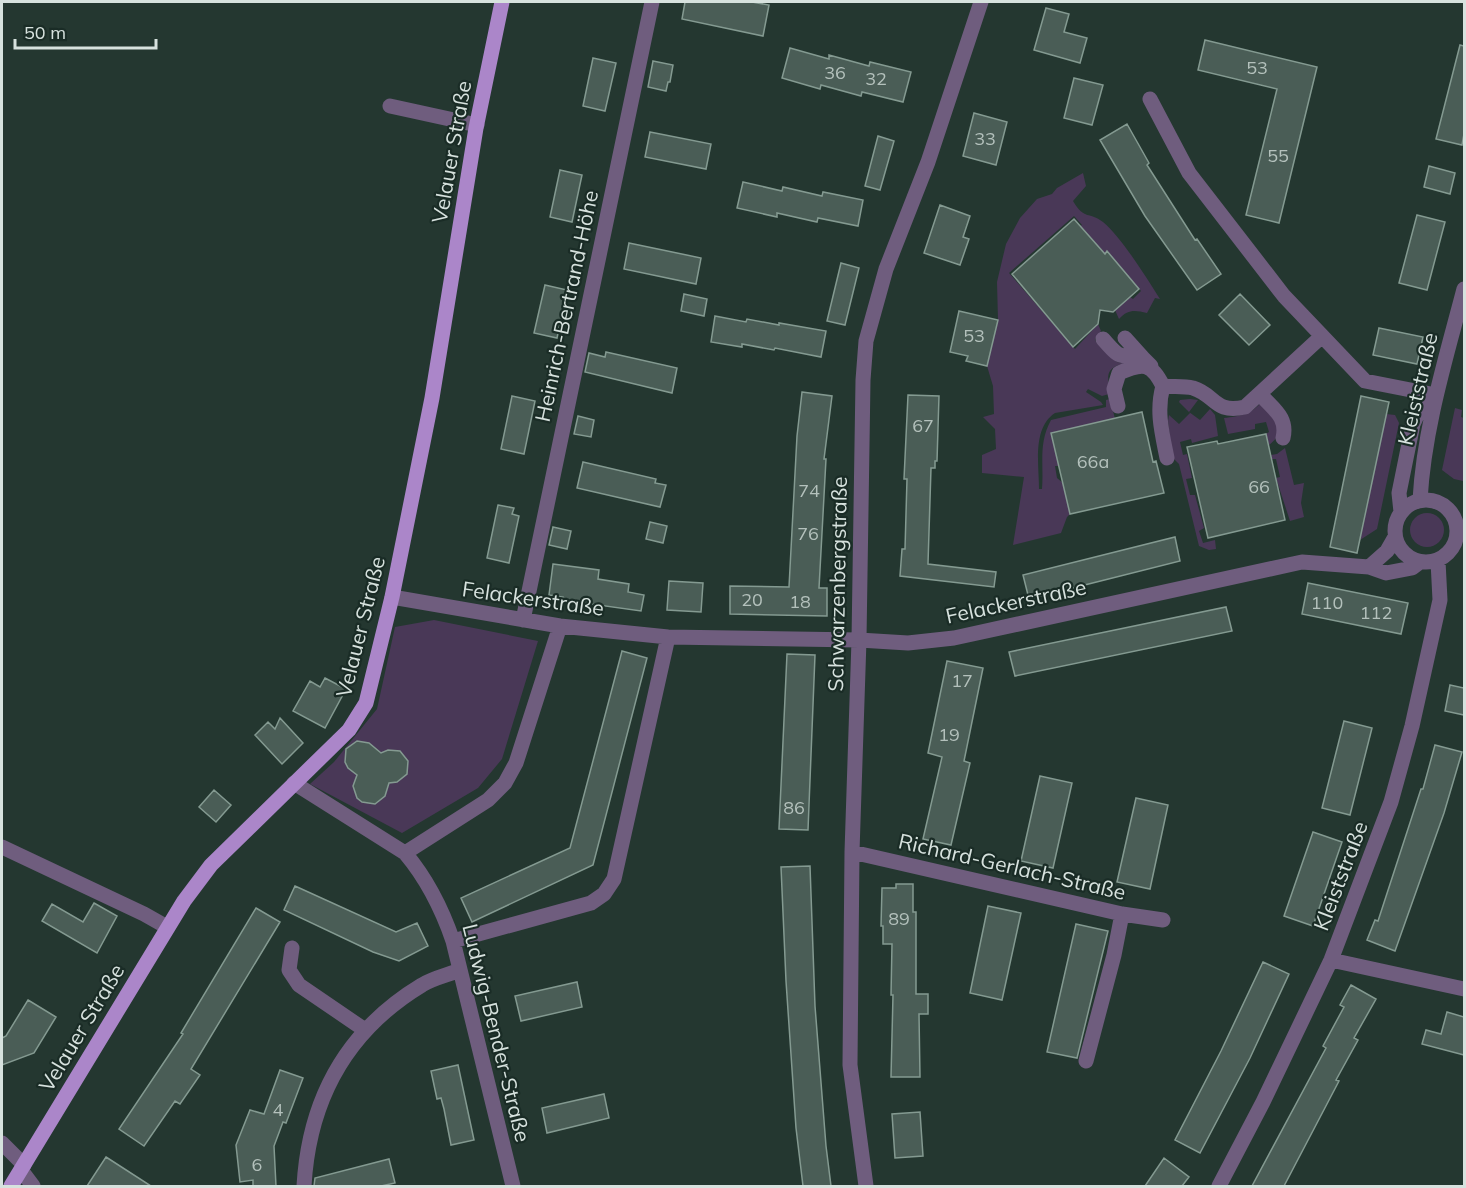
<svg xmlns="http://www.w3.org/2000/svg" width="1466" height="1188" font-family="Mulish,sans-serif">
<rect width="100%" height="100%" fill="#243730"/>
<path fill="#493857" d="M1083,173L1086,186L1073,201C1085,221 1089,211 1103,222C1122,238 1146,277 1160,299L1155,298L1147,313C1135,310 1128,309 1119,319L1115,310L1130,297L1133,299L1141,291L1133,281L1131,283L1107,252L1105,254L1080,226L1082,225L1074,216L1009,273L1075,349L1098,324L1101,331L1095,339L1096,342L1117,362L1125,363C1103,369 1109,376 1109,394L1102,396L1088,389L1086,392L1101,402L1103,405L1055,413C1032,428 1039,465 1039,489H1042C1044,464 1038,444 1051,420L1106,407V400L1110,399L1115,419L1051,433L1059,466H1055L1057,478L1063,483L1070,514L1067,517L1061,533L1013,545L1024,477L982,473V455L996,449L995,429L983,417L994,414L993,386L987,366L998,320L997,282L1006,244L1020,218L1037,199L1052,194L1057,188Z
M1190,399L1198,400L1189,412L1200,420L1210,409L1215,415L1218,436L1192,443L1191,439L1180,442L1183,455L1187,454L1192,478L1186,479L1190,495H1195L1204,528L1199,531L1203,543L1215,540L1216,549L1209,550L1199,546L1179,464L1172,457L1168,421L1169,415L1179,424L1190,413L1179,402L1180,400Z
M1261,403L1279,423C1279,434 1278,438 1269,445L1266,434L1269,432L1266,422L1255,424V429L1228,434L1224,418C1240,416 1249,415 1261,403Z
M1455,408L1462,410L1461,417L1464,418L1463,481L1454,479L1442,470Z
M1386,414L1395,415L1399,423L1377,529L1360,540Z
M1285,448L1294,485L1304,483L1301,503L1304,517L1290,521L1276,478L1280,477L1276,459H1272L1271,455L1277,454Z
M1410 530a17 17 0 1 1 34 0a17 17 0 1 1-34 0Z
M434,620L538,641L502,759L478,788L402,833L310,784L334,762L377,709L395,627Z"/>
<path fill="#4a5d56" stroke="#849a91" stroke-width="1.5" d="M685,2H752L769,5L763,36L682,19Z
M1046,8L1069,14L1064,32L1087,38L1080,63L1034,50Z
M1205,40L1317,67L1279,223L1246,215L1277,89L1198,70Z
M1460,45L1464,46V134L1462,145L1436,139Z
M790,48L829,59V55L869,66L870,62L911,72L903,102L862,92L861,96L821,85L820,89L782,78Z
M593,58L616,63L605,111L583,106Z
M653,61L673,65L670,82H668L666,91L648,87Z
M1074,78L1103,85L1092,125L1064,118Z
M974,113L1007,122L996,165L963,156Z
M1127,124L1149,163L1147,165L1195,240L1197,239L1221,274L1197,290L1145,216L1100,140Z
M650,132L711,144L706,169L645,157Z
M878,136L894,141L880,190L865,186Z
M1429,166L1455,173L1450,194L1424,187Z
M560,170L582,175L572,222L550,217Z
M743,182L782,191L783,187L822,196L823,192L863,200L858,226L818,218L817,222L777,213V217L737,208Z
M940,205L970,216L963,237L969,239L960,265L924,253Z
M1417,215L1445,222L1427,290L1399,283Z
M1074,219L1105,254L1107,251L1139,289L1113,312L1100,310L1098,324L1073,347L1012,274Z
M629,243L701,258L696,284L624,269Z
M841,263L859,268L845,325L827,321Z
M545,285L567,290L557,338L534,333Z
M684,294L707,299L704,316L681,311Z
M1240,294L1270,325L1249,345L1219,315Z
M959,311L998,320L987,366L966,361L968,356L950,352Z
M715,316L746,322L747,319L779,325V323L826,331L821,357L775,348L774,350L742,344V347L711,342Z
M1379,328L1423,337L1417,364L1373,355Z
M606,352L677,368L672,393L585,372L589,353L605,357Z
M802,392L832,396L824,459H826L819,588H827V616L730,614V586L789,587L797,436Z
M908,395L939,396L937,461H935V468H931L928,564L996,572L994,587L900,576L902,549H905L907,479H904Z
M512,396L535,401L524,454L501,449Z
M1361,396L1389,402L1357,553L1330,547Z
M1142,412L1153,462L1156,461L1164,493L1070,514L1051,433Z
M578,416L594,420L591,437L574,434Z
M1266,434L1285,520L1208,538L1187,447L1217,441L1218,444Z
M583,462L656,479L655,483L666,485L660,507L577,488Z
M498,505L514,508L512,514L519,516L509,563L487,558Z
M650,522L667,526L663,543L646,539Z
M553,527L571,531L567,549L549,545Z
M1175,537L1180,561L1029,599L1023,575Z
M553,564L599,570L598,579L629,584L628,592L644,595L641,611L562,600L563,597L549,595Z
M669,581L703,583L701,612L667,610Z
M1308,583L1408,603L1401,634L1302,614Z
M1226,607L1232,631L1015,676L1009,652Z
M622,651L647,658L593,865L472,922L461,898L570,848Z
M787,654L815,655L808,830L779,829Z
M947,661L983,668L964,761L970,763L951,845L923,839L942,757L928,753Z
M325,678L346,689L325,728L293,711L310,681L320,687Z
M1450,685L1464,688V715L1445,711Z
M280,718L303,743L282,764L255,735L268,722L275,729Z
M1344,721L1372,728L1350,815L1322,808Z
M357,741L369,743L381,753L388,750L400,751L408,761L407,774L397,782L389,783L385,796L375,804L362,802L357,798L353,786L357,775L348,768L345,762L346,749Z
M1435,745L1462,752L1444,813L1395,951L1367,940L1375,920L1378,921L1421,789H1423Z
M1040,776L1072,783L1053,868L1021,861Z
M214,790L231,805L216,822L199,807Z
M1136,798L1168,805L1150,889L1117,882Z
M1313,832L1342,842L1313,926L1284,916Z
M810,866L815,1006L826,1146L831,1186H803L796,1128L786,981L781,867Z
M896,884H913V912H916V994H928V1014H919L920,1077H891L893,995H891L892,944H883V926H881L882,888H896Z
M295,886L396,932L417,923L428,946L399,961L373,952L284,910Z
M94,903L117,916L97,953L42,921L52,904L83,922Z
M988,906L1021,913L1002,1000L970,993Z
M256,908L280,922L191,1069L200,1075L180,1104L175,1101L144,1146L119,1129L183,1034L181,1033Z
M1076,924L1108,931L1077,1058L1047,1052Z
M1263,962L1289,974L1250,1058L1200,1153L1175,1140L1221,1051Z
M577,982L582,1007L521,1021L515,996Z
M1351,985L1376,999L1354,1038L1358,1040L1336,1080L1339,1081L1284,1186H1252L1326,1048L1323,1046L1344,1007L1340,1005Z
M28,1000L56,1017L34,1053L2,1065V1038L6,1036Z
M1447,1012L1464,1017V1055L1422,1044L1426,1030L1441,1034Z
M458,1065L474,1140L451,1145L444,1109L441,1098L437,1099L431,1071Z
M280,1070L303,1078L286,1123L283,1122L274,1146L276,1186H253V1180L240,1182L236,1145L250,1110L264,1114Z
M604,1094L609,1118L547,1133L542,1108Z
M920,1112L923,1156L895,1158L892,1114Z
M106,1157L151,1186H87Z
M1164,1158L1189,1177L1182,1186H1145Z
M389,1159L395,1183L381,1186H314L315,1178Z"/>
<g fill="none" stroke-linecap="round" stroke-linejoin="round">
<path stroke="#6f5d7e" stroke-width="15" d="M1150,99L1189,173L1284,296L1365,381L1436,395
M390,106L477,125
M1125,338L1143,358
M1103,339C1121,360 1118,355 1143,358L1151,366
M1163,386C1173,387 1184,386 1193,388C1216,395 1214,414 1245,407L1322,336
M1260,394C1273,409 1288,417 1283,438
M1118,406L1114,389L1119,373C1144,362 1151,363 1163,386C1156,411 1162,433 1167,458
M1395 531a31 31 0 1 1 62 0a31 31 0 1 1-62 0Z
M1420,500C1424,428 1446,358 1464,289
M1401,512L1399,493L1413,424L1420,409L1436,395
M1369,567L1387,551L1395,537
M392,597L560,626L668,637L859,640L908,643L954,638L1302,562L1369,567L1386,573L1412,568L1420,562
M523,620L652,2
M294,783L405,853C427,879 442,909 453,941L513,1186
M2,847L144,914L167,927
M852,852L1122,914L1163,920
M405,853L488,800L505,783L516,763L560,626
M453,941L591,903L604,894L614,879L668,637
M292,948L289,970L299,985L365,1030
M1331,960L1464,989
M1086,1061L1114,955L1122,914
M2,1143L24,1165
M21,1170L33,1186
M304,1186C309,1099 346,1031 422,985C433,978 448,975 460,970
M866,1186L850,1065L852,852L859,640L863,380L866,341L886,269L928,162L981,2
M1219,1186L1263,1102L1331,960L1391,802L1412,726L1440,600L1438,561"/>
<path stroke="#ab86c9" stroke-width="15" d="M11,1186L184,901L211,865L349,730L366,703L392,597L432,398L476,128L502,2"/>
</g>
<g text-anchor="middle" stroke-width="4.5" stroke-linejoin="round" paint-order="stroke">
<g font-size="18" fill="#b4c1bc">
<text x="1257" y="74">53</text>
<text x="835" y="79">36</text>
<text x="876" y="85">32</text>
<text x="985" y="145">33</text>
<text x="1278" y="162">55</text>
<text x="974" y="342">53</text>
<text x="923" y="432">67</text>
<text x="1093" y="468">66a</text>
<text x="1259" y="493">66</text>
<text x="809" y="497">74</text>
<text x="808" y="540">76</text>
<text x="752" y="606">20</text>
<text x="800" y="608">18</text>
<text x="1327" y="609">110</text>
<text x="1376" y="619">112</text>
<text x="962" y="687">17</text>
<text x="949" y="741">19</text>
<text x="794" y="814">86</text>
<text x="899" y="925">89</text>
<text x="278" y="1116">4</text>
<text x="257" y="1171">6</text>
</g>
<g font-size="21" fill="#d7e2de" stroke="#1a2c26">
<text transform="translate(452 152) rotate(-80)" y="7">Velauer Straße</text>
<text transform="translate(567 306) rotate(-78)" y="7">Heinrich-Bertrand-Höhe</text>
<text transform="translate(1418 389) rotate(-77)" y="7">Kleiststraße</text>
<text transform="translate(838 584) rotate(-89)" y="7">Schwarzenbergstraße</text>
<text transform="translate(533 599) rotate(8)" y="7">Felackerstraße</text>
<text transform="translate(1016 602) rotate(-12)" y="7">Felackerstraße</text>
<text transform="translate(361 627) rotate(-76)" y="7">Velauer Straße</text>
<text transform="translate(1012 867) rotate(13)" y="7">Richard-Gerlach-Straße</text>
<text transform="translate(1341 876) rotate(-69)" y="7">Kleiststraße</text>
<text transform="translate(82 1028) rotate(-59)" y="7">Velauer Straße</text>
<text transform="translate(496 1033) rotate(76)" y="7">Ludwig-Bender-Straße</text>
</g>
</g>
<rect width="1466" height="1188" fill="none" stroke="#d7e2de" stroke-width="6"/>
<path d="M15 39v9h141v-9" fill="none" stroke="#d7e2de" stroke-width="3"/>
<text x="24" y="39" font-size="18" fill="#d7e2de" stroke="#1a2c26" stroke-width="4.5" paint-order="stroke">50 m</text>
</svg>
